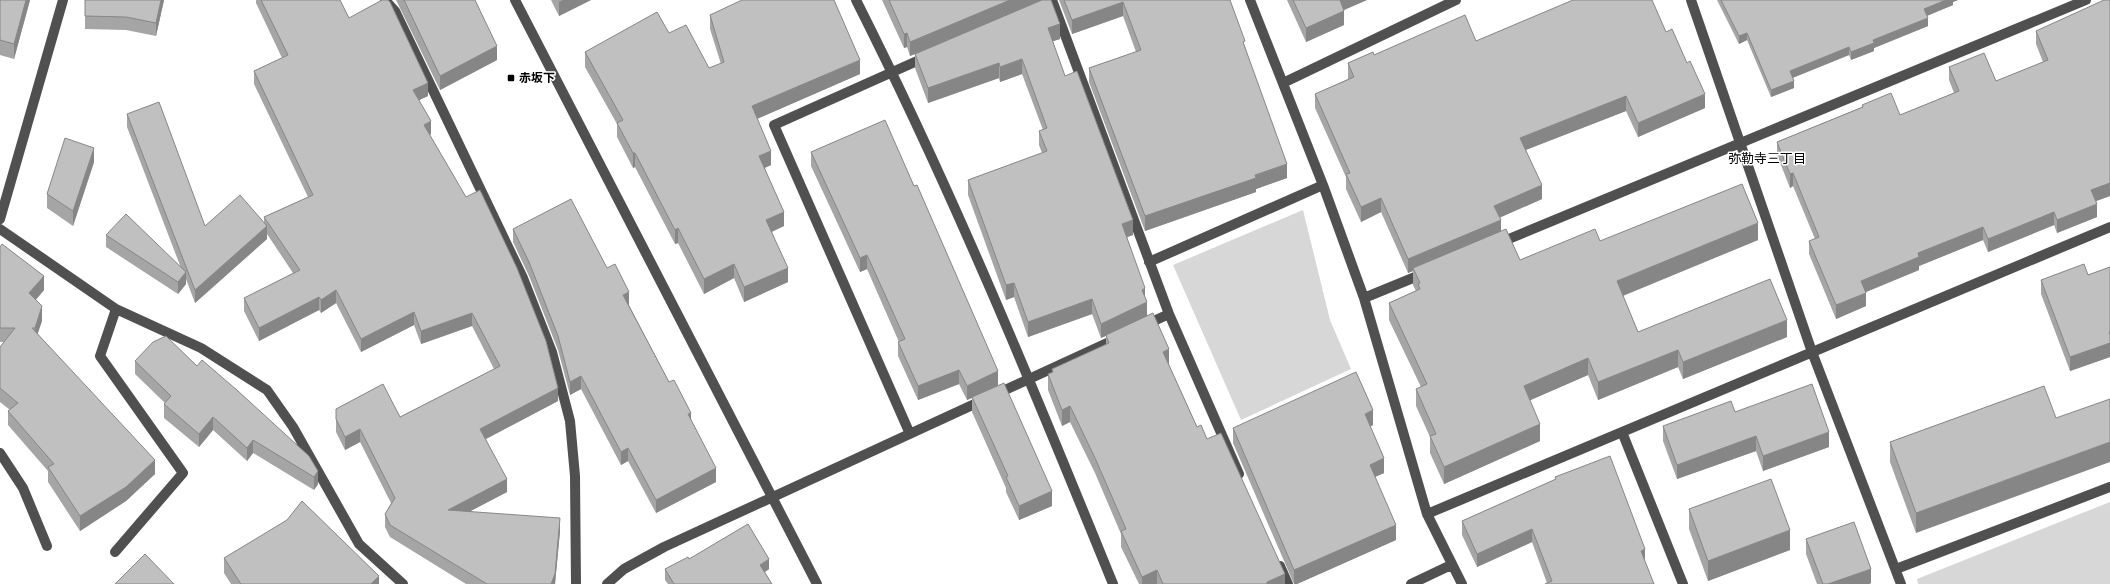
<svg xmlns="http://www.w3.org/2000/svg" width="2110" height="584" font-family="Barlow,'Noto Sans JP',sans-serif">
<rect width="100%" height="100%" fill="#fff"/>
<path fill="#d7d7d7" d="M1303,210L1330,320L1351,369L1241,420L1173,265Z
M2110,502V584H1918L1917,579Z"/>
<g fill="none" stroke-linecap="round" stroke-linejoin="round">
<path stroke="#505050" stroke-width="10" d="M385,0L395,11L523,278L552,352L570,421L575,476L576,584
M515,0L817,584
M856,0C952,190 1033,387 1113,584
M1052,0L1169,314L1239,474
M1250,0L1323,185L1364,298L1427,514L1462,584
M1691,0L1812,352L1901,584
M1283,83L1456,0
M0,219L63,0
M0,229L116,309L201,348L267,390L293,427L359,544L403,584
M1499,243L2086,0
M1149,262L1323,185
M1364,298L1425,273
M1145,325L1169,314
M1622,432L1683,584
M910,434L774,125L926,57
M0,453L23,488L47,546
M1427,514L2110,227
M115,552L183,473L100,356L116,309
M1280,566L1288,584
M1896,569L2110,487
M607,584L624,569L664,547L1118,338
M1411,584L1451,565"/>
</g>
<path fill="#a5a5a5" d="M0,0H30L14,59L0,55Z
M85,0H164L156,36L126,30L85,29Z
M256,0H340L349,18L428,96L419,100L431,134L430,135L558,401L486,439L507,492L470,511L560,531L555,584H466L390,537L385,527V514L391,503L360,442L345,450L336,432V409L400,417L494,369L472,326L421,344L414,325L361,352L336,303L321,313L319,310L259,341L244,311V298L293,273L267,234V239L195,303L186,279V284L178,294L106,247V235L181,268L127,127V114L205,226L264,223V217L308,197L254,84V71L282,58L256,3Z
M396,0H475L497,60L440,90Z
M551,0H591L559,16Z
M882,0H1051L1060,39L1052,41L1065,76L1133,235L1127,237L1145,297L1147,316L1197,427L1207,439L1285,584H1139L1121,547V534L1095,473L1070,422L1062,426L1048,390V374L1052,373V369L1106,345V336L1101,338L1092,314L1028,337L1014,297L1006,300L968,195V180L1042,153L1039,145V131L1043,130L1022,74L1000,82L999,78L928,103L915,68V54L910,56L907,47L904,48Z
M1059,0H1230L1245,47L1287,178L1256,189V192L1145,231L1089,82V68L1136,52L1123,16L1072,34Z
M1287,0H1367L1344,10V25L1306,42Z
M1717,0H1958L1953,2V5L1927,16L1928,26L1874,48V51L1851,60L1849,55L1792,78L1794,88L1771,97L1747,40L1739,44Z
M2110,0V196L2096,201L2097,217L2057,233L2054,225L1988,252L1983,240L1919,266V270L1866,292V306L1836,319L1809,254V241L1815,239L1793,186L1790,188L1777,155V142L1862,107V105L1900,115L1954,93L1949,80V67L1996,81L2043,62L2036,44V31Z
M710,15L860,74L757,119L771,165L765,168L784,226L772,232L788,282L744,302L734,278L704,294L678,243L675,244L635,167L633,168L617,137V124L585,67V52L669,33L709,68L721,64L710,29Z
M1666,32L1705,108L1638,137L1626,111L1526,150L1542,199L1499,218L1501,232L1520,260L1600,241L1758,240L1623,296L1638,332L1787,337L1683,379L1678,367L1598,400L1588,375L1530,400L1540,441L1444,484L1430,453V437L1416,406V389L1421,387L1389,320V303L1416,291L1413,285V271L1408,273L1381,212L1361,222L1346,189V177L1315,108V94L1348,79V63L1374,55L1476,41Z
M811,152L998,385L1052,506L1019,520L1006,492V488L972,412V398L967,400L959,384L918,400L898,356V342H899L867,269L860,272L811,166Z
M94,162L73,226L47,208V194Z
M513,229L607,268L629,305L669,382L691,419L716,482L656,513L628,461L621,465L581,389L570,395L558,350L529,276L513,242Z
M0,247L44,290L36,300L42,321L37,333L155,474L126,501L80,531L48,482V471L8,425V411L10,410L0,402V347L4,342H0Z
M2110,267V357L2070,371L2041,294V280L2088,275Z
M135,361L197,366L309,456L318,484L314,490L253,453L247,461L213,430L199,447L164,418V404L165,403L135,374Z
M2044,386L1916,533L1890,462V442Z
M1735,412L1829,447L1763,471L1756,451L1677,479L1663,441V426Z
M1373,425L1370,427L1384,473L1375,477L1396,540L1297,584H1294L1233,443V428Z
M1555,477L1645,561L1547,583L1532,542L1477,567L1462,535V521L1555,480Z
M1689,509L1790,550L1708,581L1689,529Z
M1806,539L1871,583L1869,584H1817L1806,554Z
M224,558L379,584H231L224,573Z
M689,559L769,569L765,572L772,584H668L665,580V569Z"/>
<path fill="#868686" d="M26,0H30L14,59V44Z
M161,0H164L156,36V23Z
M563,0H591L559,16V2Z
M1010,0H1043L910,56V42Z
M1339,0H1367L1339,12Z
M1946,0H1958L1953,2V5L1924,17V9Z
M1123,2V16L1072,34V20Z
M1344,11V25L1306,42V28Z
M1928,18V26L1874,48V51L1851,60V52L1873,40Z
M1060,24V39L1048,43V28Z
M907,33V47L904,48V34Z
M1747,33V40L1739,44V36Z
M497,46V60L440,90V76Z
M1849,47V55L1790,79V71Z
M1022,59V74L1000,82V67Z
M860,60V74L752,121V106Z
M999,63V78L928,103V88Z
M1794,81V88L1771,97V90Z
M428,83V96L413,103V90Z
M1705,94V108L1638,137V123Z
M1626,96V111L1520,152V138Z
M431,121V134L424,138V125Z
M94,148V162L73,226V211Z
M771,151V165L759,170V156Z
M633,153H635V167L633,168Z
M1287,164V178L1256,189V192L1145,231V216Z
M1793,173V186L1790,188V174Z
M2110,183V196L2091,203V190Z
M1542,185V199L1494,220V206Z
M1381,198V212L1361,222V207Z
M2097,204V217L2057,233V220Z
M784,212V226L766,234V220Z
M2054,212V225L1988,252V239Z
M1133,220V235L1122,239V224Z
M1501,220V235L1413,268V271L1408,273V259Z
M1758,223V240L1617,298V281Z
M267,226V239L195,303V290Z
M1983,227V240L1919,266V270L1861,294V281L1918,253Z
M678,228V243L675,244V230Z
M867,255V269L860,272V258Z
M734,264V278L704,294V279Z
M788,268V282L744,302V287Z
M186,272V284L178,294V282Z
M44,276V290L29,307V293Z
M1014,283V297L1006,300V285Z
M1145,288V303L1142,290Z
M336,290V303L321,313V300Z
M629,292V305L623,308V295Z
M1866,293V306L1836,319V305Z
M319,297V310L259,341V328Z
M1092,299V314L1028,337V322Z
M1147,302V317L1101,338V324Z
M42,306V321L35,342V328Z
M414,312V325L361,352V339Z
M472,313V326L421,344V331Z
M1787,320V337L1683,379V362Z
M2110,332V357L2070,371V357Z
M1169,349V365L1163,368V352Z
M1678,350V367L1598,400V382Z
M1588,358V375L1524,403V386Z
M959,370V384L918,400V386Z
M998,371V386L967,400V386Z
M581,376V389L570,395V382Z
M558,388V401L480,442V429Z
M1070,406V422L1062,426V410Z
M1373,410V425L1365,429V414Z
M691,413V426L688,414Z
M213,417V430L199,447V434Z
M1540,424V441L1444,484V467Z
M360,429V442L345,450V437Z
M1829,432V447L1763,471V456Z
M1756,436V451L1677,479V465Z
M253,440V453L247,461V448Z
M2110,442V462L1916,533V513Z
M628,448V461L621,465V452Z
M1384,458V473L1370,479V465Z
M155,460V474L126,501L80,531V516Z
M716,468V482L656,513V500Z
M318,471V484L314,490V477Z
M507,479V492L448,523V510Z
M1052,491V506L1019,520V506Z
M560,518V531L555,584H551Z
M1396,525V540L1297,584H1294V570Z
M1532,529V542L1477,567V554Z
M1790,530V550L1708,581V561Z
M1645,549V563L1641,551Z
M769,559V569L760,575V565Z
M1871,569V583L1869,584H1828Z
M1157,570V584H1142V577Z
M1285,574V584H1267V582Z
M379,576V584H371Z"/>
<path fill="#c0c0c0" stroke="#868686" d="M0,0H26L14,44L0,40Z
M85,0H161L156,23L126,17L85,16Z
M261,0H340L349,18L382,0H388L390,2L428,83L413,90L431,121L424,125L466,197L480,190L517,268L546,341L558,388L480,429L507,479L448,510L560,518L555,574L551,584H487L390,525L385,514L395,498L360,429L345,437L336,419V409L383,384L400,417L500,366L472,313L421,331L414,312L361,339L336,290L321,300L319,297L259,328L244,298L300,270L264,217L313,195L254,71L288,55Z
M404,0H475L497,46L440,76Z
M742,0H834L860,60L752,106L771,151L759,156L784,212L766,220L788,268L744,287L734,264L704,279L678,228L675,230L635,153H633L617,123L623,120L585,52L657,12L669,33L686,25L709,68L724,62L710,15Z
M889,0H1010L910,42L907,33L904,34Z
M1042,0H1051L1060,24L1048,28L1065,76L1077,71L1133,220L1122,224L1145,288L1142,290L1147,302L1101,324L1092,299L1028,322L1014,283L1006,285L968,180L1047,151L1039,131L1047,128L1022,59L1000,67L999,63L928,88L915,54Z
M1064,0H1230L1245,41L1243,42L1287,164L1255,175L1256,178L1145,216L1089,68L1141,50L1123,2L1072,20Z
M1293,0H1340L1344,11L1306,28Z
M1573,0H1652L1666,32L1672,29L1687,63L1690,61L1705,94L1638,123L1626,96L1520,138L1542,185L1494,206L1501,220L1408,259L1381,198L1361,207L1346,174L1350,173L1315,94L1354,77L1348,63L1373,52L1374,55L1465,15L1476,41Z
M1721,0H1946L1924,9L1928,18L1873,40L1874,43L1851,52L1849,47L1790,71L1794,81L1771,90L1747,33L1739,36Z
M2104,0H2110V183L2091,190L2097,204L2057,220L2054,212L1988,239L1983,227L1918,253L1919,257L1861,281L1866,293L1836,305L1809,241L1819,237L1793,173L1790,174L1777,142L1863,107L1862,105L1891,93L1900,115L1959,91L1949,67L1984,53L1996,81L2048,60L2036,31Z
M159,102L205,226L240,195L267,226L195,290L127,114Z
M885,120L914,186L917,185L998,371L967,386L959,370L918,386L898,342L905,339L867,255L860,258L811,152Z
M65,138L94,148L73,211L47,194Z
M1742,184L1758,223L1617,281L1638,332L1770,279L1787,320L1683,362L1678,350L1598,382L1588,358L1524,386L1540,424L1444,467L1430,436L1436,434L1416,389L1427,384L1389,303L1420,289L1418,284L1420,283L1413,268L1506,229L1520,260L1595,229L1600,241Z
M571,199L607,268L615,264L629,292L623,295L669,382L674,380L691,413L688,414L716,468L656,500L628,448L621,452L581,376L570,382L558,336L529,262L513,229Z
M126,214L186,272L178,282L106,235Z
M2,244L44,276L29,293L42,306L35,328H32L155,460L126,487L80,516L48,467L54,464L8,411L18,403L0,388V347L15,328H0V247Z
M2084,264L2088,275L2110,267V332H2109L2110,335V343L2070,357L2041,280Z
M1153,313L1169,349L1163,352L1197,427L1201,425L1207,439L1221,433L1285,574L1267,582V584H1163L1157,570L1142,577L1121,531L1126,529L1095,458L1070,406L1062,410L1048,374L1053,372L1052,369L1109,343L1106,335Z
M166,336L197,366L202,360L238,391L309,456L318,471L314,477L253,440L247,448L213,417L199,434L164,404L171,396L135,361L153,342Z
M1356,372L1373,410L1365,414L1384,458L1370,465L1396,525L1294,570L1233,428Z
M1004,383L1052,491L1019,506L1006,477L1008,476L972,397Z
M1812,384L1829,432L1763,456L1756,436L1677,465L1663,426L1731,401L1735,412Z
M2044,386L2056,418L2110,399V442L1916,513L1890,442Z
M1610,456L1645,549L1641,551L1654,584H1545L1552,581L1532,529L1477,554L1462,521L1556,479L1555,477Z
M1771,479L1790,530L1708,561L1689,509Z
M302,501L379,576L371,584H241L224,558L287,520Z
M1854,522L1871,569L1828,584H1823L1806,539Z
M748,524L769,559L760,565L772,584H674L665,569L688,557L689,559Z
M145,554L174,584H115Z"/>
<rect fill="#000" stroke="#fff" stroke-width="1.5" x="507" y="74" width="8" height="8" rx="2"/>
<g text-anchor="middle" stroke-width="3" stroke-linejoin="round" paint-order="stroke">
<g font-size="12" font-weight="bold" fill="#000" stroke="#fff" text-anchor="start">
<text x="519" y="82">赤坂下</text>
</g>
<g font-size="13" fill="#000" stroke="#fff">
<text x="1767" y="163">弥勒寺三丁目</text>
</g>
</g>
</svg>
